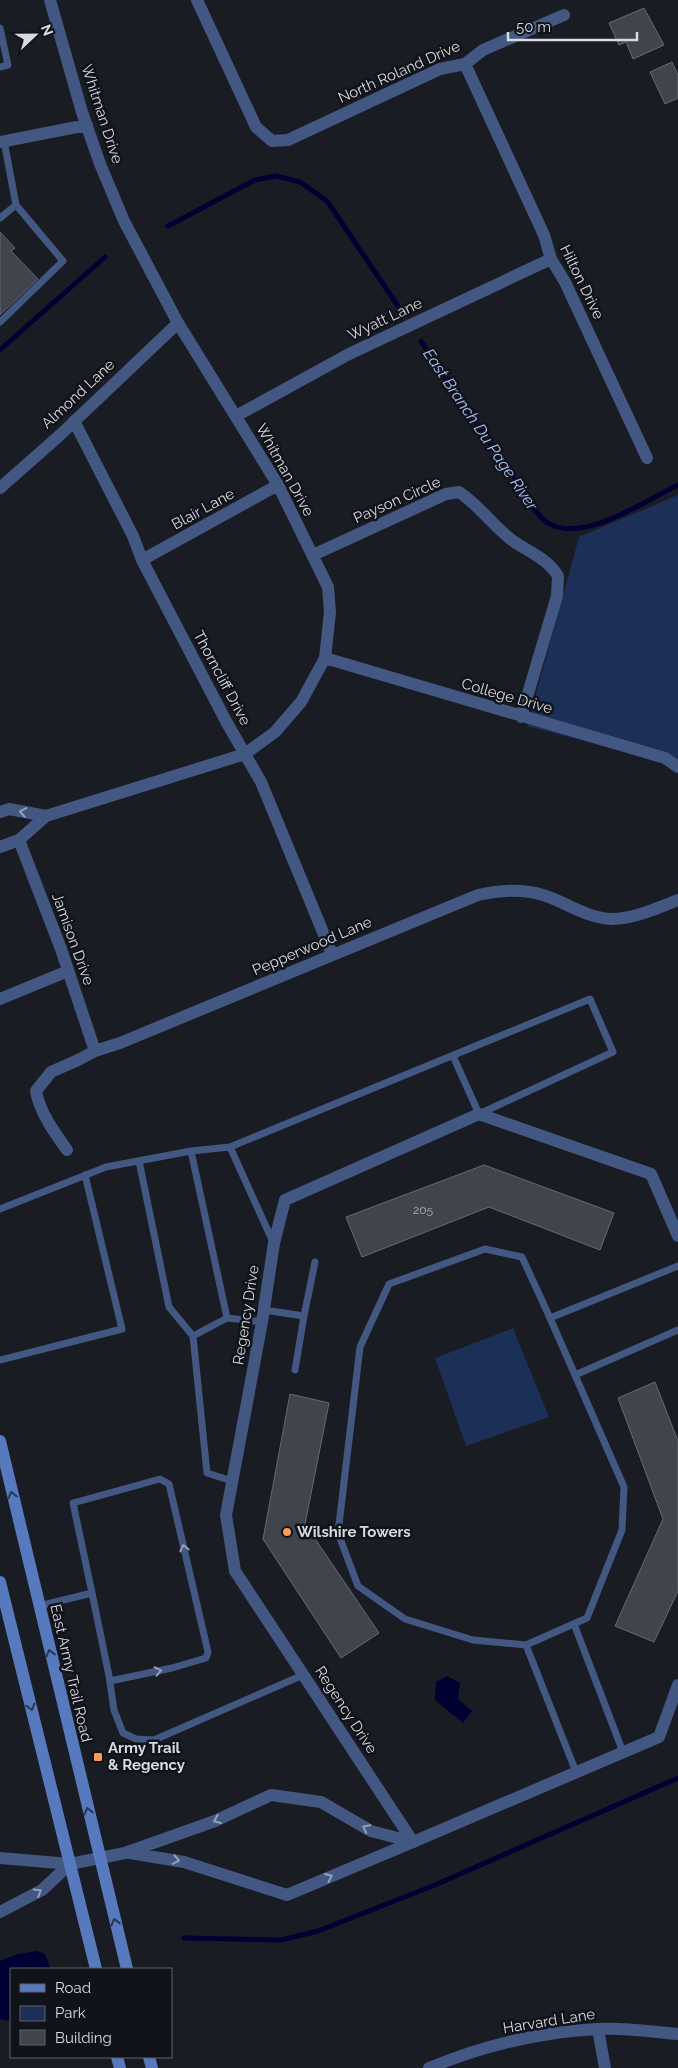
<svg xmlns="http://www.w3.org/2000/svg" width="678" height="2068" font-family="Raleway,sans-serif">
<rect width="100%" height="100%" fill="#191c23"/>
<path fill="#1b2f57" d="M678,495V774L664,762L527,726L579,537Z
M513,1328L549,1417L466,1446L435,1358Z"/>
<path fill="#000032" d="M447,1676L460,1683L458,1699L472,1711L463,1723L435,1700L436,1682Z
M37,1951L45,1954L51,1969H11V2021L0,2019V1961L18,1954Z"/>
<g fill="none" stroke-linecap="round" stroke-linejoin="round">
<path stroke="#000032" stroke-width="5" d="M168,226L255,180L276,176L300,182L327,201L400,309
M421,341L533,507C538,514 543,522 552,525C588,541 646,500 678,485
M0,350L105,257
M184,1938L281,1940L318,1931L435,1885L678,1778"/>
</g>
<path fill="#40444c" stroke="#666a73" d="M644,8L664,45L633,59L626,42L619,45L609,23Z
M672,62L678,75V98L665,104L650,72Z
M0,232L15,248L11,251L38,279L0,315Z
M484,1165L614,1213L600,1250L489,1207L362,1257L346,1217Z
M655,1382L678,1441V1591L654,1642L615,1626L663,1519L618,1398Z
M290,1394L329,1403L305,1524L379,1633L341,1658L263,1539Z"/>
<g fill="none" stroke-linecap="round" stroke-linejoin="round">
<path stroke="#425882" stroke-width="7" d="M0,28L8,65L0,67
M0,218L16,205
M0,322L63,261L16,205L4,141
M230,1147L273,1242
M191,1151L230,1147L590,999L613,1052L479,1114L453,1056
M139,1161L169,1307L193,1336L227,1318
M0,1209L106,1167L191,1151L227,1318L262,1322
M264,1310L304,1316L315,1262
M193,1336L207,1473L232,1481
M0,1360L122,1329L85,1175
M295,1370L304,1316
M575,1375L678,1330
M92,1593L73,1503L160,1479L169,1484L208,1652L206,1658L172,1668L110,1681
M39,1606L92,1593L109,1676L114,1710L123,1733L136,1739L154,1740L303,1675
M574,1624L623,1752
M526,1645L587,1618L622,1530L624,1487L550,1318
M576,1772L526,1645L473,1640L405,1619L358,1586L338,1533L360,1347L389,1284L485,1249L522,1257L550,1318L678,1266"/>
<path stroke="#425882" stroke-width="12" d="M197,0L256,127L272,141L288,140L440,69L465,64L483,50L564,15
M465,64L544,235L551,259L565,282L647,458
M0,142L87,125
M236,416L349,354L551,259
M74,421L133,536L142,560L227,723L261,782L332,954
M0,488L60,435L178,323
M313,555L446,494L459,492C480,506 493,526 513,541C529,552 548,559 558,576L557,596L521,717
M142,560L278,485
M325,658L665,758L678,767
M0,812L9,809L46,816
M19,840L61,949L95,1051
M0,847L19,840L46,816L245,754L275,732L301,702L325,658L330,612L328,587L278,485L178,323L124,221L100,164L82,112L50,0
M0,999L68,971
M67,1150C54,1132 40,1113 36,1091L51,1072L78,1060L95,1051L120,1043L478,895C500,890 521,888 543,895C566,902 586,918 612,919C634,919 657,908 678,900
M678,1236L651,1174L479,1114L285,1200L274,1243L262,1322L226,1515L235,1571L413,1842L659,1737L678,1685
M130,1853L184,1862L287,1895L413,1842
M0,1858L70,1864L125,1853L215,1821L271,1795L321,1802L371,1831L413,1842
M0,1912L42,1890L70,1864
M598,2029L605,2068
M429,2068C482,2046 540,2032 597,2029C624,2027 652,2032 678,2034"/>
<path stroke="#5779be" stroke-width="12" d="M0,1441L127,1969
M0,1582L96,1969
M117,2057L120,2068
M149,2057L152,2068"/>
</g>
<defs><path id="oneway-chevron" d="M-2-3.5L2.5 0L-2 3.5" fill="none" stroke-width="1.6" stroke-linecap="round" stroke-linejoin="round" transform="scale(1.25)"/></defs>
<g stroke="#94a0b5">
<use href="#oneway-chevron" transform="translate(23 812) rotate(-170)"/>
<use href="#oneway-chevron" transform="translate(184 1548) rotate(-103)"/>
<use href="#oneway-chevron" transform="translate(158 1671) rotate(-12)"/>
<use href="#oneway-chevron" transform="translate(217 1820) rotate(157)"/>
<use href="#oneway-chevron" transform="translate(366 1828) rotate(-153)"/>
<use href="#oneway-chevron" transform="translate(176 1860) rotate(10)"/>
<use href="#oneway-chevron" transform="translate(329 1877) rotate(-23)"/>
<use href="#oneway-chevron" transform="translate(38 1892) rotate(-32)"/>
</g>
<g stroke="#293753">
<use href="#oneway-chevron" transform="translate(12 1495) rotate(-103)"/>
<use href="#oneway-chevron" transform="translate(50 1653) rotate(-104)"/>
<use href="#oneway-chevron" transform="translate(31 1707) rotate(76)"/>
<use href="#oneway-chevron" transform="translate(88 1811) rotate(-104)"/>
<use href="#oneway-chevron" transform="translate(115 1922) rotate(-104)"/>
</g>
<g fill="#fe9b58" stroke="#10131a" stroke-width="2">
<circle cx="287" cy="1532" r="5"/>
<rect x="93" y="1752" width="10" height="10" rx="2.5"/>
</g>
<g text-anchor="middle" stroke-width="5" stroke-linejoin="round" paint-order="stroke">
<g font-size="12" fill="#b2b4ba">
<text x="423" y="1214">205</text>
</g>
<g font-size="15" fill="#d8dadf" stroke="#10131a">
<text transform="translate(399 72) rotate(-24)" y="5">North Roland Drive</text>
<text transform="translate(102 114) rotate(72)" y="5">Whitman Drive</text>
<text transform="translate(582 282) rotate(64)" y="5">Hilton Drive</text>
<text transform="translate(385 319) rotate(-25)" y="5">Wyatt Lane</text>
<text transform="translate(78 394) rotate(-43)" y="5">Almond Lane</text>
<text transform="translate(285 470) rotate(61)" y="5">Whitman Drive</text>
<text transform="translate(397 500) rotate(-24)" y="5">Payson Circle</text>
<text transform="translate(203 509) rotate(-29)" y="5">Blair Lane</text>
<text transform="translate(222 678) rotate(62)" y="5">Thorncliff Drive</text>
<text transform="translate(507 696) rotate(16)" y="5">College Drive</text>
<text transform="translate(73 939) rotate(70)" y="5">Jamison Drive</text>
<text transform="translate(312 946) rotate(-23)" y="5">Pepperwood Lane</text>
<text transform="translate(246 1315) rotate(-81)" y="5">Regency Drive</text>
<text transform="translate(71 1673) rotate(77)" y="5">East Army Trail Road</text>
<text transform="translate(346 1710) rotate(57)" y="5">Regency Drive</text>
<text transform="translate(549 2021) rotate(-9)" y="5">Harvard Lane</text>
</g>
<g font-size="15" font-weight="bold" fill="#d8dadf" stroke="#10131a" text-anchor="start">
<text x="297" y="1537">Wilshire Towers</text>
<text x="108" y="1753">Army Trail<tspan x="108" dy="17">&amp; Regency</tspan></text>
</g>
<g font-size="16" font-style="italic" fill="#a9c5fa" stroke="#10131a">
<text transform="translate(481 429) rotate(56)" y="6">East Branch Du Page River</text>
</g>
</g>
<rect x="10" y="1968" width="162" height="90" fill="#10131a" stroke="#606369"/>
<rect x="20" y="1984" width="25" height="8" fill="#5779be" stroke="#606369"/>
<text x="55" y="1993" font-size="15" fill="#d8dadf">Road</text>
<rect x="20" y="2006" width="25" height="15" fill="#1b2f57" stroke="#606369"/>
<text x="55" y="2018" font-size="15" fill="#d8dadf">Park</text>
<rect x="20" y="2030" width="25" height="15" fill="#40444c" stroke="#606369"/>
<text x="55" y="2043" font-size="15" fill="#d8dadf">Building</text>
<g transform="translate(35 35) rotate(68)" stroke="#10131a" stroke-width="4" paint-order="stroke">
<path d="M0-4L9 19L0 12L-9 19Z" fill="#d8dadf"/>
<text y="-8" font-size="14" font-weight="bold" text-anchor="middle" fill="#d8dadf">N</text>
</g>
<path d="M508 32v8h129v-8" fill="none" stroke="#d8dadf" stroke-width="2.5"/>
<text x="516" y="32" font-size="15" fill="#d8dadf" stroke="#10131a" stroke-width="4" paint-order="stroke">50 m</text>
</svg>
